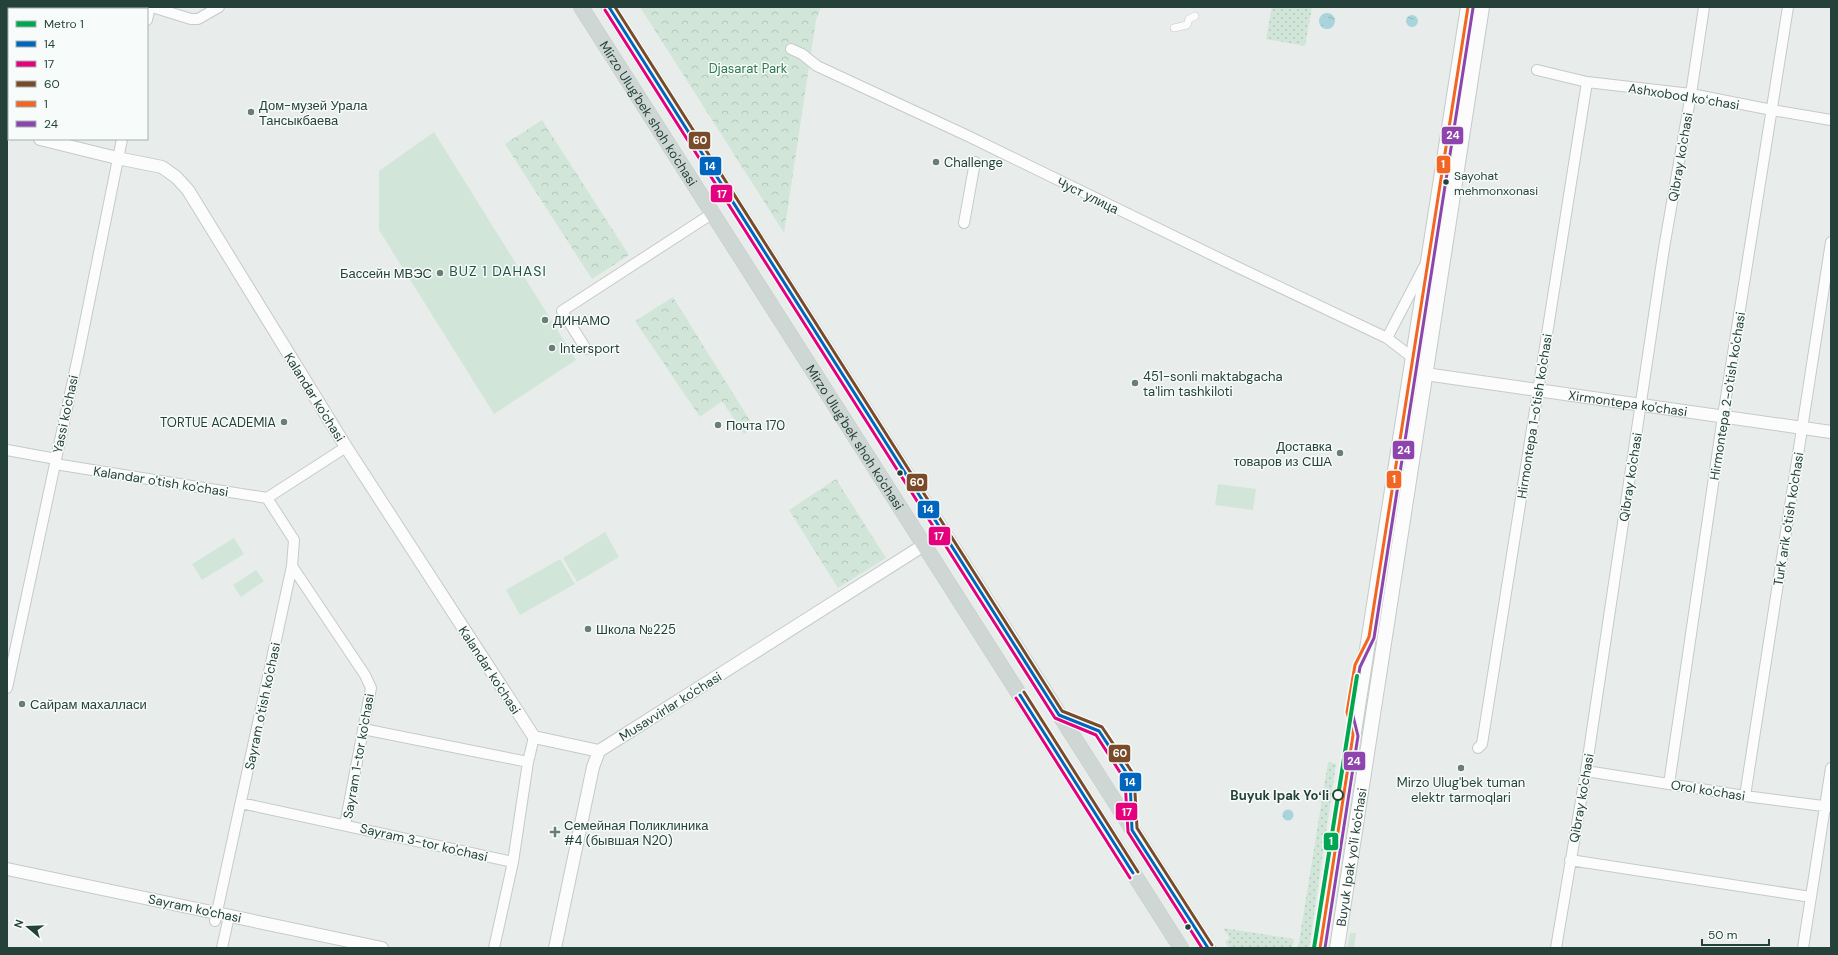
<svg xmlns="http://www.w3.org/2000/svg" width="1838" height="955" font-family="'DM Sans',sans-serif">
<defs>
<pattern id="grass-dots" width="8" height="8" patternUnits="userSpaceOnUse"><rect width="8" height="8" fill="#d1e6d8"/><path d="M2 2h.1M6 6h.1" fill="none" stroke="#b3c6ba" stroke-width="1.8" stroke-linecap="round"/></pattern>
<pattern id="forest-crowns" width="20" height="18" patternUnits="userSpaceOnUse"><rect width="20" height="18" fill="#d1e6d8"/><path d="M2 6a3 3 0 1 1 6 0M12 15a3 3 0 1 1 6 0" fill="none" stroke="#b3c6ba"/></pattern>
<pattern id="water-ripples" width="26" height="14" patternUnits="userSpaceOnUse"><rect width="26" height="14" fill="#a9d4db"/><path d="M2 4q2-2 4 0t4 0M15 11q2-2 4 0t4 0" fill="none" stroke="#91b7bd"/></pattern>
</defs>
<rect width="100%" height="100%" fill="#e8edeb"/>
<path fill="url(#grass-dots)" d="M1272,7H1312L1305,46L1266,39Z
M1328,762L1336,764L1309,948H1298Z
M1223,928L1294,939L1292,948H1229L1225,942L1230,938Z"/>
<path fill="url(#forest-crowns)" d="M640,7H821L816,20L784,233Z
M542,120L629,255L592,279L505,144Z
M673,297L754,427L744,434L722,401L700,417L635,321Z
M836,479L886,558L838,588L789,510Z
M1350,933H1356L1354,948H1347Z"/>
<path fill="#d1e6d8" d="M434,132L576,360L494,414L379,230V171Z
M1218,484L1256,489L1253,510L1215,505Z
M605,532L619,557L577,582L563,558Z
M234,538L244,554L202,580L192,564Z
M560,559L575,584L520,615L506,590Z
M256,570L264,581L241,597L233,585Z"/>
<path fill="url(#water-ripples)" d="M1319 21a8 8 0 1 1 16 0a8 8 0 1 1-16 0Z
M1406 21a6 6 0 1 1 12 0a6 6 0 1 1-12 0Z
M1282.5 815a5.5 5.5 0 1 1 11 0a5.5 5.5 0 1 1-11 0Z"/>
<g fill="none" stroke-linecap="round" stroke-linejoin="round">
<defs>
<path id="pedestrian" d="M1174,28L1187,25L1189,19L1195,16"/>
<path id="minor" d="M152,7L191,19H198L219,7
M147,20L150,7
M791,49L802,54L817,66L968,136L1235,266L1387,338L1413,358
M1537,70L1587,82L1691,94L1772,110L1831,120
M964,223L975,162
M1387,338L1424,267
M586,349L562,311L713,213
M7,450L56,459
M55,464L267,498
M267,498L346,447
M292,566L365,675L371,688L345,825
M7,688L79,352L122,139
M363,729L528,762
M1478,748L1482,744L1587,82
M1586,771L1745,796L1831,807
M1669,784L1723,416L1788,7
M1745,796L1831,242
M241,803L513,862
M1570,860L1811,897
M215,921L292,566L294,540L267,498
M222,948L229,916
M494,948L513,862L528,762L534,737
M1556,948L1586,771L1664,248L1691,94L1704,7
M1803,948L1831,768"/>
<g id="tertiary">
<path d="M7,131H9"/>
<path d="M40,139L117,158L162,167L176,177L188,190L346,447L534,737L599,751"/>
<path id="s1" d="M1425,374L1831,432"/>
<path d="M599,751L924,545"/>
<path d="M7,869L382,948"/>
<path d="M555,948L593,767L599,751"/>
</g>
<g id="secondary">
<path d="M1320,948L1468,7"/>
<path id="s2" d="M1337,948L1482,7"/>
</g>
<g id="primary">
<path id="s3" d="M581,7L1181,948"/>
<path d="M609,7L1208,948"/>
</g>
</defs>
<use href="#pedestrian" stroke="#c5cac8" stroke-width="8"/>
<use href="#minor" stroke="#c5cac8" stroke-width="12"/>
<use href="#tertiary" stroke="#c5cac8" stroke-width="14"/>
<use href="#secondary" stroke="#c3cbc8" stroke-width="16"/>
<use href="#primary" stroke="#c3ccc9" stroke-width="16"/>
<use href="#pedestrian" stroke="#fcfcfc" stroke-width="7"/>
<use href="#minor" stroke="#fcfcfc" stroke-width="10"/>
<use href="#tertiary" stroke="#fcfcfc" stroke-width="12"/>
<use href="#secondary" stroke="#fcfcfc" stroke-width="14"/>
<use href="#primary" stroke="#cfd7d5" stroke-width="15"/>
<defs>
<path id="bus-1" d="M609,7L1059,715L1099,731L1130,778L1132,830L1208,948
M1020,695L1133,873"/>
<path id="bus-2" d="M605,10L1055,718L1096,735L1125,780L1128,832L1202,948
M1016,698L1130,878"/>
<path id="bus-3" d="M615,7L1062,711L1102,727L1134,775L1137,828L1212,945
M1024,692L1138,872"/>
<path id="bus-4" d="M1320,948L1353,735L1347,712L1355,665L1369,637L1468,7"/>
<path id="bus-5" d="M1325,948L1358,736L1352,712L1360,667L1374,638L1473,8"/>
</defs>
<use href="#bus-1" stroke="#f7fbf9" stroke-width="6"/>
<use href="#bus-2" stroke="#f7fbf9" stroke-width="6"/>
<use href="#bus-3" stroke="#f7fbf9" stroke-width="6"/>
<use href="#bus-4" stroke="#f7fbf9" stroke-width="6"/>
<use href="#bus-5" stroke="#f7fbf9" stroke-width="6"/>
<use href="#bus-1" stroke="#0065bd" stroke-width="3"/>
<use href="#bus-2" stroke="#e5007d" stroke-width="3"/>
<use href="#bus-3" stroke="#7a4b2a" stroke-width="3"/>
<use href="#bus-4" stroke="#f26522" stroke-width="3"/>
<use href="#bus-5" stroke="#8e44ad" stroke-width="3"/>
<defs>
<path id="metro-1" d="M1314,948L1357,676"/>
</defs>
<use href="#metro-1" stroke="#f7fbf9" stroke-width="7"/>
<use href="#metro-1" stroke="#00a651" stroke-width="4"/>
</g>
<g fill="#697e78" stroke="#f7fbf9" stroke-width="1.5">
<circle cx="251" cy="112" r="4"/>
<circle cx="936" cy="162" r="4"/>
<circle cx="440" cy="273" r="4"/>
<circle cx="545" cy="320" r="4"/>
<circle cx="552" cy="348" r="4"/>
<circle cx="1135" cy="383" r="4"/>
<circle cx="284" cy="422" r="4"/>
<circle cx="718" cy="425" r="4"/>
<circle cx="1340" cy="453" r="4"/>
<circle cx="588" cy="629" r="4"/>
<circle cx="22" cy="704" r="4"/>
<circle cx="1461" cy="768" r="4"/>
<path d="M553 826h4v4h4v4h-4v4h-4v-4h-4v-4h4z"/>
</g>
<g fill="#24423a" stroke="#f7fbf9" stroke-width="1.5">
<circle cx="1446" cy="182" r="3.5"/>
<circle cx="900" cy="473" r="3.5"/>
<circle cx="1188" cy="927" r="3.5"/>
</g>
<circle fill="#f7fbf9" stroke="#24423a" stroke-width="2" cx="1338" cy="795" r="5"/>
<g text-anchor="middle" stroke-width="3" stroke-linejoin="round" paint-order="stroke">
<g font-size="12" fill="#24423a" stroke="#f7fbf9" text-anchor="start">
<text x="1454" y="180">Sayohat<tspan x="1454" dy="15">mehmonxonasi</tspan></text>
</g>
<g font-size="13" fill="#2d7a4b" stroke="#f7fbf9">
<text x="748" y="73">Djasarat Park</text>
</g>
<g font-size="13" fill="#24423a" stroke="#f7fbf9">
<text transform="translate(1684 96) rotate(9)" y="5">Ashxobod koʻchasi</text>
<text dy="5" stroke="none"><textPath href="#s3" startOffset="126">Mirzo Ulug'bek shoh ko'chasi</textPath></text>
<text transform="translate(1680 157) rotate(-80)" y="5">Qibray ko'chasi</text>
<text transform="translate(1088 195) rotate(26)" y="5">Чуст улица</text>
<text transform="translate(1727 396) rotate(-81)" y="5">Hirmontepa 2-o'tish ko'chasi</text>
<text transform="translate(315 397) rotate(58)" y="5">Kalandar ko'chasi</text>
<text dy="5" stroke="none"><textPath href="#s1" startOffset="205">Xirmontepa ko'chasi</textPath></text>
<text transform="translate(65 414) rotate(-78)" y="5">Yassi ko'chasi</text>
<text transform="translate(1534 416) rotate(-81)" y="5">Hirmontepa 1-o'tish ko'chasi</text>
<text dy="5" stroke="none"><textPath href="#s3" startOffset="510">Mirzo Ulug'bek shoh ko'chasi</textPath></text>
<text transform="translate(1630 477) rotate(-81)" y="5">Qibray ko'chasi</text>
<text transform="translate(161 481) rotate(9)" y="5">Kalandar o'tish ko'chasi</text>
<text transform="translate(1788 519) rotate(-81)" y="5">Turk arik o'tish ko'chasi</text>
<text transform="translate(490 670) rotate(57)" y="5">Kalandar ko'chasi</text>
<text transform="translate(262 706) rotate(-78)" y="5">Sayram o'tish ko'chasi</text>
<text transform="translate(670 706) rotate(-32)" y="5">Musavvirlar ko'chasi</text>
<text transform="translate(358 756) rotate(-80)" y="5">Sayram 1-tor ko'chasi</text>
<text transform="translate(1708 790) rotate(9)" y="5">Orol ko'chasi</text>
<text transform="translate(1581 798) rotate(-80)" y="5">Qibray ko'chasi</text>
<text transform="translate(424 842) rotate(13)" y="5">Sayram 3-tor ko'chasi</text>
<text dy="5" stroke="none"><textPath href="#s2" startOffset="92">Buyuk Ipak yo'li ko'chasi</textPath></text>
<text transform="translate(195 908) rotate(12)" y="5">Sayram ko'chasi</text>
</g>
<g font-size="13" fill="#24423a" stroke="#f7fbf9" text-anchor="start">
<text x="259" y="110">Дом-музей Урала<tspan x="259" dy="15">Тансыкбаева</tspan></text>
<text x="944" y="167">Challenge</text>
<text x="432" y="278" text-anchor="end">Бассейн МВЭС</text>
<text x="553" y="325">ДИНАМО</text>
<text x="560" y="353">Intersport</text>
<text x="1143" y="381">451-sonli maktabgacha<tspan x="1143" dy="15">ta'lim tashkiloti</tspan></text>
<text x="276" y="427" text-anchor="end">TORTUE ACADEMIA</text>
<text x="726" y="430">Почта 170</text>
<text x="1332" y="451" text-anchor="end">Доставка<tspan x="1332" dy="15">товаров из США</tspan></text>
<text x="596" y="634">Школа №225</text>
<text x="30" y="709">Сайрам махалласи</text>
<text x="1461" y="787" text-anchor="middle">Mirzo Ulug'bek tuman<tspan x="1461" dy="15">elektr tarmoqlari</tspan></text>
<text x="564" y="830">Семейная Поликлиника<tspan x="564" dy="15">#4 (бывшая N20)</tspan></text>
</g>
<g font-size="13" font-weight="bold" fill="#24423a" stroke="#f7fbf9" text-anchor="end">
<text x="1329" y="800">Buyuk Ipak Yoʻli</text>
</g>
<g font-size="14" letter-spacing="1" fill="#1f5548" stroke="#f7fbf9">
<text x="498" y="276">BUZ 1 DAHASI</text>
</g>
</g>
<g stroke="#f7fbf9" stroke-width="1.5">
<rect x="1441" y="126" width="23" height="19" rx="4" fill="#8e44ad"/>
<rect x="688" y="131" width="23" height="19" rx="4" fill="#7a4b2a"/>
<rect x="1436" y="155" width="15" height="19" rx="4" fill="#f26522"/>
<rect x="699" y="156" width="23" height="20" rx="4" fill="#0065bd"/>
<rect x="710" y="184" width="23" height="19" rx="4" fill="#e5007d"/>
<rect x="1392" y="440" width="23" height="20" rx="4" fill="#8e44ad"/>
<rect x="1386" y="470" width="16" height="19" rx="4" fill="#f26522"/>
<rect x="906" y="473" width="22" height="19" rx="4" fill="#7a4b2a"/>
<rect x="917" y="500" width="23" height="19" rx="4" fill="#0065bd"/>
<rect x="928" y="526" width="23" height="20" rx="4" fill="#e5007d"/>
<rect x="1108" y="744" width="23" height="19" rx="4" fill="#7a4b2a"/>
<rect x="1343" y="751" width="23" height="20" rx="4" fill="#8e44ad"/>
<rect x="1119" y="772" width="23" height="20" rx="4" fill="#0065bd"/>
<rect x="1115" y="802" width="23" height="19" rx="4" fill="#e5007d"/>
<rect x="1323" y="832" width="16" height="19" rx="4" fill="#00a651"/>
</g>
<g font-size="11" text-anchor="middle" font-weight="bold" fill="#fff">
<text x="1453" y="139">24</text>
<text x="700" y="144">60</text>
<text x="1443" y="168">1</text>
<text x="710" y="170">14</text>
<text x="722" y="198">17</text>
<text x="1404" y="454">24</text>
<text x="1394" y="483">1</text>
<text x="917" y="486">60</text>
<text x="928" y="513">14</text>
<text x="939" y="540">17</text>
<text x="1120" y="757">60</text>
<text x="1354" y="765">24</text>
<text x="1130" y="786">14</text>
<text x="1127" y="816">17</text>
<text x="1331" y="845">1</text>
</g>
<rect width="1838" height="955" fill="none" stroke="#24423a" stroke-width="16"/>
<rect x="8" y="8" width="140" height="132" fill="#f7fbf9" stroke="#a3b1ad"/>
<rect x="16" y="21" width="20" height="6" fill="#00a651" stroke="#a3b1ad"/>
<text x="44" y="28" font-size="12" fill="#24423a">Metro 1</text>
<rect x="16" y="41" width="20" height="6" fill="#0065bd" stroke="#a3b1ad"/>
<text x="44" y="48" font-size="12" fill="#24423a">14</text>
<rect x="16" y="61" width="20" height="6" fill="#e5007d" stroke="#a3b1ad"/>
<text x="44" y="68" font-size="12" fill="#24423a">17</text>
<rect x="16" y="81" width="20" height="6" fill="#7a4b2a" stroke="#a3b1ad"/>
<text x="44" y="88" font-size="12" fill="#24423a">60</text>
<rect x="16" y="101" width="20" height="6" fill="#f26522" stroke="#a3b1ad"/>
<text x="44" y="108" font-size="12" fill="#24423a">1</text>
<rect x="16" y="121" width="20" height="6" fill="#8e44ad" stroke="#a3b1ad"/>
<text x="44" y="128" font-size="12" fill="#24423a">24</text>
<g transform="translate(28 927) rotate(289)" stroke="#f7fbf9" stroke-width="3" paint-order="stroke">
<path d="M0-3L7 15L0 10L-7 15Z" fill="#24423a"/>
<text y="-6" font-size="11" font-weight="bold" text-anchor="middle" fill="#24423a">N</text>
</g>
<path d="M1702 939v6h67v-6" fill="none" stroke="#24423a" stroke-width="2"/>
<text x="1708" y="939" font-size="12" fill="#24423a" stroke="#f7fbf9" stroke-width="3" paint-order="stroke">50 m</text>
</svg>
